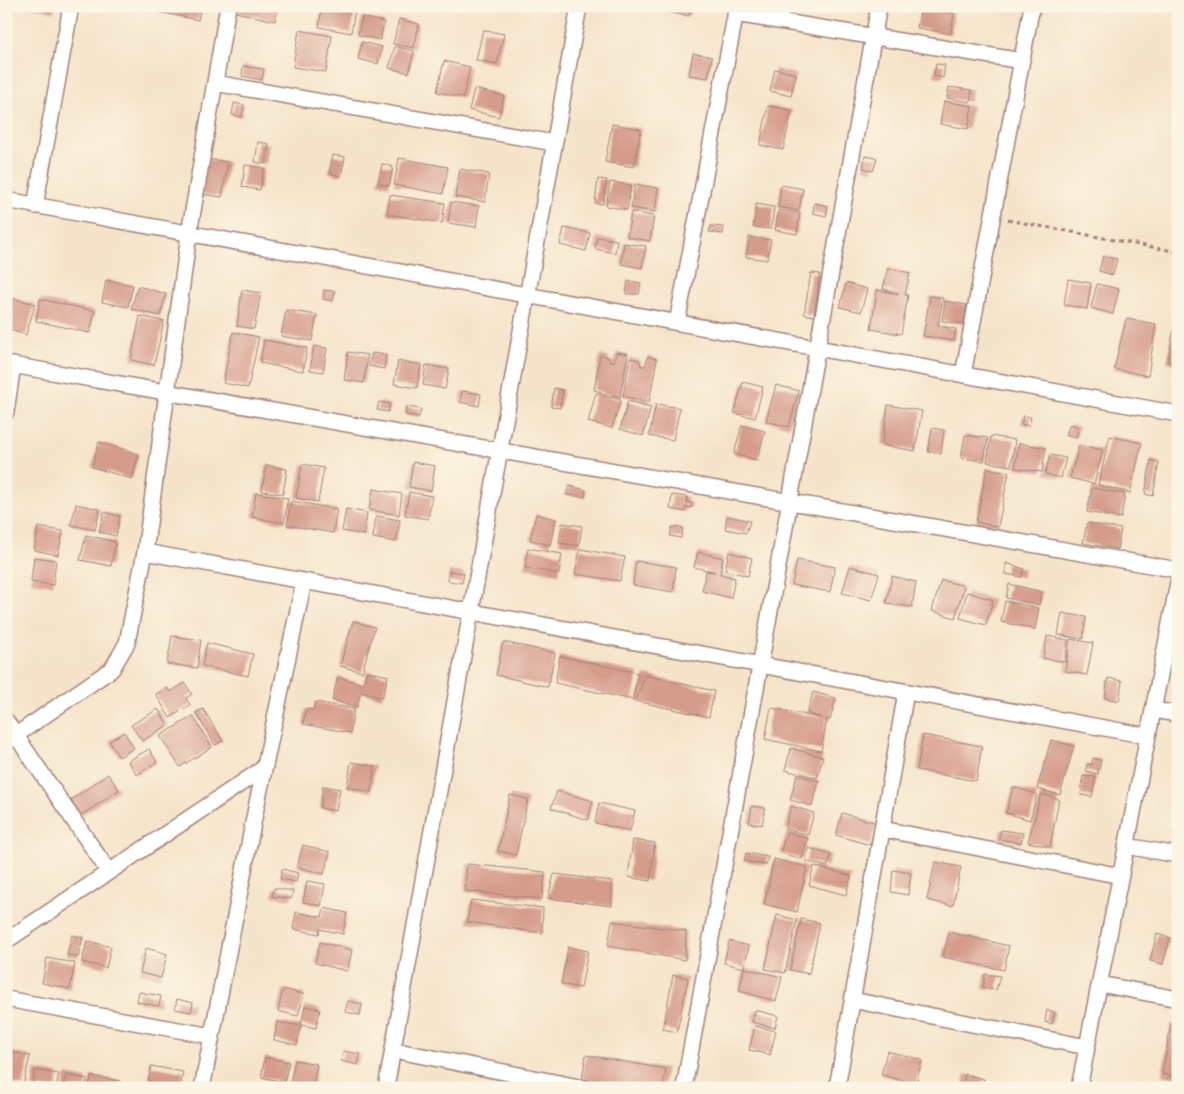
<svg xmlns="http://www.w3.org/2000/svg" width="1184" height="1094" font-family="'Architects Daughter',sans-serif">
<rect width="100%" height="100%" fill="#fcf5e5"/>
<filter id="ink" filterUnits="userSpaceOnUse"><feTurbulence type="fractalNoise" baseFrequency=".02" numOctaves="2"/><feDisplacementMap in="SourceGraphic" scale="10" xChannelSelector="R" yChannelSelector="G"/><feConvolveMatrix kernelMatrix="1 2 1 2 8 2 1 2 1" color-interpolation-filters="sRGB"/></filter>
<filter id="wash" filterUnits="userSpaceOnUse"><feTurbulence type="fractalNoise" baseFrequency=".0096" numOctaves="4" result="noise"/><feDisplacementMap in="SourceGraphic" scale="20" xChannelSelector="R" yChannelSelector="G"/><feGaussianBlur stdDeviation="1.12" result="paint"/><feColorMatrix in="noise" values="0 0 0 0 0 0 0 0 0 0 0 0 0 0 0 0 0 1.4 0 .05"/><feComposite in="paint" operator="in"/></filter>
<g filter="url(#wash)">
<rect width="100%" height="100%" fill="#f5e4c9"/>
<g id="blocks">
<path fill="#d69c8b" d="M30,6H55L54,12Z
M144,6H201L198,20L144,9Z
M232,6H278L275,21L231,11Z
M322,6L355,10L351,33L319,27Z
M666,6H692L689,16L665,11Z
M787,6H809L808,11Z
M921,8L954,13L951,34L917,28Z
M362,17L384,22L380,40L358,35Z
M399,19L419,24L414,48L393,44Z
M299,30L332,36L326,72L293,67Z
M483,30L504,34L497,64L476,60Z
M362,42L382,47L378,64L358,59Z
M395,46L414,51L409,73L389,68Z
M693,53L712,57L708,78L689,75Z
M444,61L470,67L463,98L437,92Z
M936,64L945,65L943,78L934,76Z
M243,66L264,69L262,80L242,76Z
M775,69L796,74L791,96L770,91Z
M949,87L972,90L970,102L947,98Z
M474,89L504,96L499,117L469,110Z
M944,101L972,106L968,129L940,124Z
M234,103L244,105L242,117L232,115Z
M768,106L792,110L783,150L760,145Z
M612,124L641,129L634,167L605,162Z
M258,142L269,144L266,164L255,162Z
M333,155L345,157L341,176L329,173Z
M865,156L877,158L873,171L863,168Z
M399,158L448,167L443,194L394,185Z
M206,159L228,162L222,197L201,194Z
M382,164L393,167L389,186L378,183Z
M245,165L264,168L260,190L242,187Z
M460,169L489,174L485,202L455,197Z
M598,179L607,180L603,204L595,203Z
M610,182L631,185L627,210L606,206Z
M635,184L658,188L655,212L631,208Z
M781,185L803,189L799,211L778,207Z
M390,195L445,203L442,223L387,214Z
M451,202L479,206L476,227L448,223Z
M814,203L828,206L826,216L813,213Z
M756,204L774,207L771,229L753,227Z
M779,210L800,213L797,234L775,230Z
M631,212L654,216L650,241L627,237Z
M711,226L724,227L723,234L709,232Z
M564,228L590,233L586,251L560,245Z
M597,237L617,240L615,253L595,249Z
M749,237L771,240L767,260L746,257Z
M624,243L646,246L642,268L621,264Z
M1103,256L1117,259L1113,275L1099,271Z
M888,268L910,273L905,295H908L901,334L871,329L877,290L899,294L883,289Z
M811,273L820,274L814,316L804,314Z
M1068,279L1091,283L1087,309L1064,305Z
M106,280L133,285L128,307L102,302Z
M628,281L641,283L639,294H626Z
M846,283L867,289L861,312L840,307Z
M1097,284L1119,289L1113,314L1091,308Z
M138,286L166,294L160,316L131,309Z
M242,290L261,293L254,329L237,326Z
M324,290L335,291L333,301L323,299Z
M930,296L943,298L938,326L956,329L954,341L923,336Z
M8,297L35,304L26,335L6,329V304Z
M40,299L95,311L90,333L36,321Z
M945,301L967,305L964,324L942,321Z
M286,310L317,315L312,341L281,336Z
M140,316L164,321L154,365L131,360Z
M1126,319L1156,324L1148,376L1114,369Z
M1174,328L1178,329L1176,364L1167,362Z
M233,332L259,337L248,388L223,383Z
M264,340L307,348L303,371L260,363Z
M314,346L327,348L323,372L310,370Z
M348,352L368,355L364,383L344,380Z
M617,352L628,354L620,397L594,390L600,355L608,357L610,361L614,362Z
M372,353L386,355L384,369L369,366Z
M648,356L657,359L649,403L623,396L630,358L639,360L641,366H645Z
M398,361L421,365L417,388L394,384Z
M426,365L449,369L445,389L423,385Z
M743,382L763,387L755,418L734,413Z
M776,385L799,391L789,427L766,421Z
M554,388L563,390L560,408L551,407Z
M462,391L481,394L479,406L460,402Z
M596,393L621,400L612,428L588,422Z
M628,401L651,407L643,436L620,429Z
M379,402L390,404L388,412L377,410Z
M656,404L680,408L673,440L649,436Z
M888,405L922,411L915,451L882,445Z
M406,407L421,409L419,417L405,415Z
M1023,416L1031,417L1029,426L1021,424Z
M1070,424L1079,427L1076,438L1066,435Z
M742,425L765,431L757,460L734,454Z
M932,428L944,430L941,454L928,452Z
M965,435L988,438L984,461L961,458Z
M991,436L1015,440L1011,466L987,462Z
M1110,436L1142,443L1130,493L1098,485Z
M99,442L139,454L132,479L92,467Z
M1019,443L1046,448L1042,472L1015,468Z
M1079,445L1103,450L1094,484L1070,478Z
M1050,455L1066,458L1061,478L1045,474Z
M1151,460L1159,462L1153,496L1145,494Z
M413,462L435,466L431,491L409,487Z
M302,464L324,468L318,502L296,498Z
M266,465L287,469L283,494L262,491Z
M987,468L1009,472L998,527L976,522Z
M569,486L586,490L585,497L566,495Z
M1092,488L1125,494L1121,518L1087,512Z
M373,489L402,494L399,515L369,510Z
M409,492L432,496L428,519L405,515Z
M256,493L288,498L284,523L252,517Z
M672,495L688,497L687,502L692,503L691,508L686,507L685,512L670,509Z
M291,501L337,509L333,533L287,525Z
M76,504L100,509L95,530L71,525Z
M346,509L367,513L364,535L342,531Z
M104,512L120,516L116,536L99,532Z
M536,514L556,519L550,545L530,540Z
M376,516L400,520L396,542L373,538Z
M727,516L750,521L746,533L725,529Z
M562,523L582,526L579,546L559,543Z
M1087,523L1121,529L1117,549L1083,543Z
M38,527L63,531L58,555L34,550Z
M672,527L683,528L681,538L670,536Z
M86,535L116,542L111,566L80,560Z
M528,548L562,554L559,574L525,568Z
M580,549L625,557L620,581L575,574Z
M698,552L723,558L720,574L735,578L731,598L702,591L706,571L715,572L694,567Z
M729,552L752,558L748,576L725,570Z
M34,557L56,560L53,585L31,582Z
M797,560L835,567L830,592L792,585Z
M636,561L676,567L673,592L633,585Z
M1006,563L1024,569L1022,577L1006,574Z
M850,566L879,574L871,600L842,593Z
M449,571L464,573L462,583L448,581Z
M892,576L916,582L912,607L886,603Z
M941,580L964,586L955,618L932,611Z
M1009,584L1042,592L1039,605L1006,598Z
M967,592L993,600L986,625L960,618Z
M1005,601L1039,608L1035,629L1001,622Z
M1062,613L1086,617L1083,639L1058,635Z
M353,621L375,627L362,672L340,666Z
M172,636L201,640L197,668L167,664Z
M1047,636L1068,640L1065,662L1043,658Z
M1070,639L1093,643L1087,675L1065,671Z
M503,642L555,653L548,687L496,675Z
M207,643L253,654L248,676L202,666Z
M560,656L638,673L633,700L555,683Z
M367,671L388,676L382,698L361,692L357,707L332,700L338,677L363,684Z
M645,675L714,691L709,717L636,701Z
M1108,678L1122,681L1119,701L1105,698Z
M185,683L192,694L186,698L190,705L170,718L156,694L167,688L170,692Z
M813,692L836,698L830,720L827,719L821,751L765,739L771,708L822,718L807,713Z
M315,702L354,709L350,733L303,724L306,709L313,710Z
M158,709L168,725L142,741L131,725Z
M203,709L223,741L215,745L196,713Z
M193,716L212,747L180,767L160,736Z
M124,732L134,748L119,757L109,741Z
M923,735L982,746L976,781L917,770Z
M1051,740L1074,746L1060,795L1037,789Z
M791,748L823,757L817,778L785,770Z
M149,749L157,762L137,775L128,761Z
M1093,758L1101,760L1098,774L1086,771L1087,764L1092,765Z
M351,762L375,766L371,792L347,787Z
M108,774L119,790L82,815L71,800Z
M797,775L819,781L812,806L790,800Z
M1083,776L1096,777L1092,797L1081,795Z
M323,786L340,789L336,811L320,808Z
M1013,787L1037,794L1030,820L1006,813Z
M557,791L593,801L588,820L551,808Z
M1041,794L1059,799L1050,847L1028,842Z
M510,795L528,799L516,855L498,851Z
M599,803L635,811L630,831L595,823Z
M752,806L765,808L762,825L749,823Z
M791,806L814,813L808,835L785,829Z
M842,813L877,823L870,845L836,835Z
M1177,818H1178V836L1173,835Z
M1001,830L1023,833L1021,843L999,839Z
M787,832L808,838L802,859L780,853Z
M633,840L655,843L650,881L628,877Z
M303,845L330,852L324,874L297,867Z
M809,848L831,855L827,867L806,861Z
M746,853L768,857L766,865L744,861Z
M774,859L807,867L797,912L764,904Z
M935,862L961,867L953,906L927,900Z
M467,864L545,872L542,899L465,891Z
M814,866L851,876L846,895L809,885Z
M282,869L298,873L296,882L280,879Z
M893,870L911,873L908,895L891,892Z
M554,874L612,881V906L548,898Z
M307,881L325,884L321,906L303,902Z
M274,888L293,891L291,899L272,896Z
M471,900L543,908L542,933L467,922Z
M324,908L347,913L343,934L320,929L319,934L293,929L296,912L322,917Z
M777,915L797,920L785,973L765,969Z
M801,919L820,923L809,974L790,970Z
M612,921L686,931L685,960L608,946Z
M949,932L1009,946L1004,970L943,957Z
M1157,934L1170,938L1163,964L1150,961Z
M72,935L83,938L78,957L67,955Z
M87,941L111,947L106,968L82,962Z
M729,941L749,946L744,968L724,963Z
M320,942L352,950L347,971L315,963Z
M568,947L588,951L581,988L561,984Z
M146,948L167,954L161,978L140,973Z
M47,958L75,963L70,989L42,983Z
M744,968L782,977L776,1001L739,991Z
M985,974L1000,976L996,990L983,988Z
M673,975L688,978L677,1032L663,1029Z
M283,989L304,994L298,1016L278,1011Z
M139,992L161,996L159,1006L137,1002Z
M177,999L193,1003L191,1012L175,1009Z
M348,1001L362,1004L360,1015L345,1012Z
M305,1006L320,1009L316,1028L301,1025Z
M755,1010L778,1016L775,1028L752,1022Z
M1047,1010L1055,1012L1052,1024L1045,1022Z
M277,1022L301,1026L297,1045L274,1040Z
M1171,1024L1178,1025V1077L1162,1074Z
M755,1026L776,1031L770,1055L749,1050Z
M9,1051L30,1056L23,1086L6,1082V1060Z
M343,1051L360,1054L358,1065L341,1061Z
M887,1051L922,1060L916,1084L881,1075Z
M586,1055L666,1069L663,1088H634L582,1079Z
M265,1057L289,1062L284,1082L261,1077Z
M295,1060L317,1064L313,1087L290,1083Z
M151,1066L183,1072L180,1088L148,1082Z
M35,1070L59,1074L56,1088H32Z
M965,1074L984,1079L982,1088H962Z
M66,1075L87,1079L86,1088H63Z
M91,1076L121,1081L119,1088H89Z"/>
</g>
</g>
<g filter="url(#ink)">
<use href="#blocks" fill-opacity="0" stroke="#a0827a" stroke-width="1"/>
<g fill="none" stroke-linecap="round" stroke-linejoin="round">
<defs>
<path id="minor" d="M735,14L1022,61
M215,83L554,143
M6,200L1178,414
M35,206L71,6
M677,323L737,6
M6,364L1178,570
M963,375L1032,6
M6,412L13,365
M145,552L1148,736
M1153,710L1178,714
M6,721L109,872
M6,742L112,669L127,643L145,552L189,234L228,6
M882,829L1121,876
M1126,846L1178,855
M6,941L264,768
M1100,984L1178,999
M6,999L212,1036
M852,1000L1087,1047
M393,1050L584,1088
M202,1088L255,813L304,581
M386,1088L579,6
M684,1088L879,6
M837,1088L906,692
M1079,1088L1178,583"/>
</defs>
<use href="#minor" stroke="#a0827a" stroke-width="18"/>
<path stroke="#a0827a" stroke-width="3" stroke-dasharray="4 4" stroke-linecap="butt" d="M1008,220L1178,252"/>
<use href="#minor" stroke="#fff" stroke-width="15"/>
</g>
</g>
<rect width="1184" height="1094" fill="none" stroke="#fcf5e5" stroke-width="25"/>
</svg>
